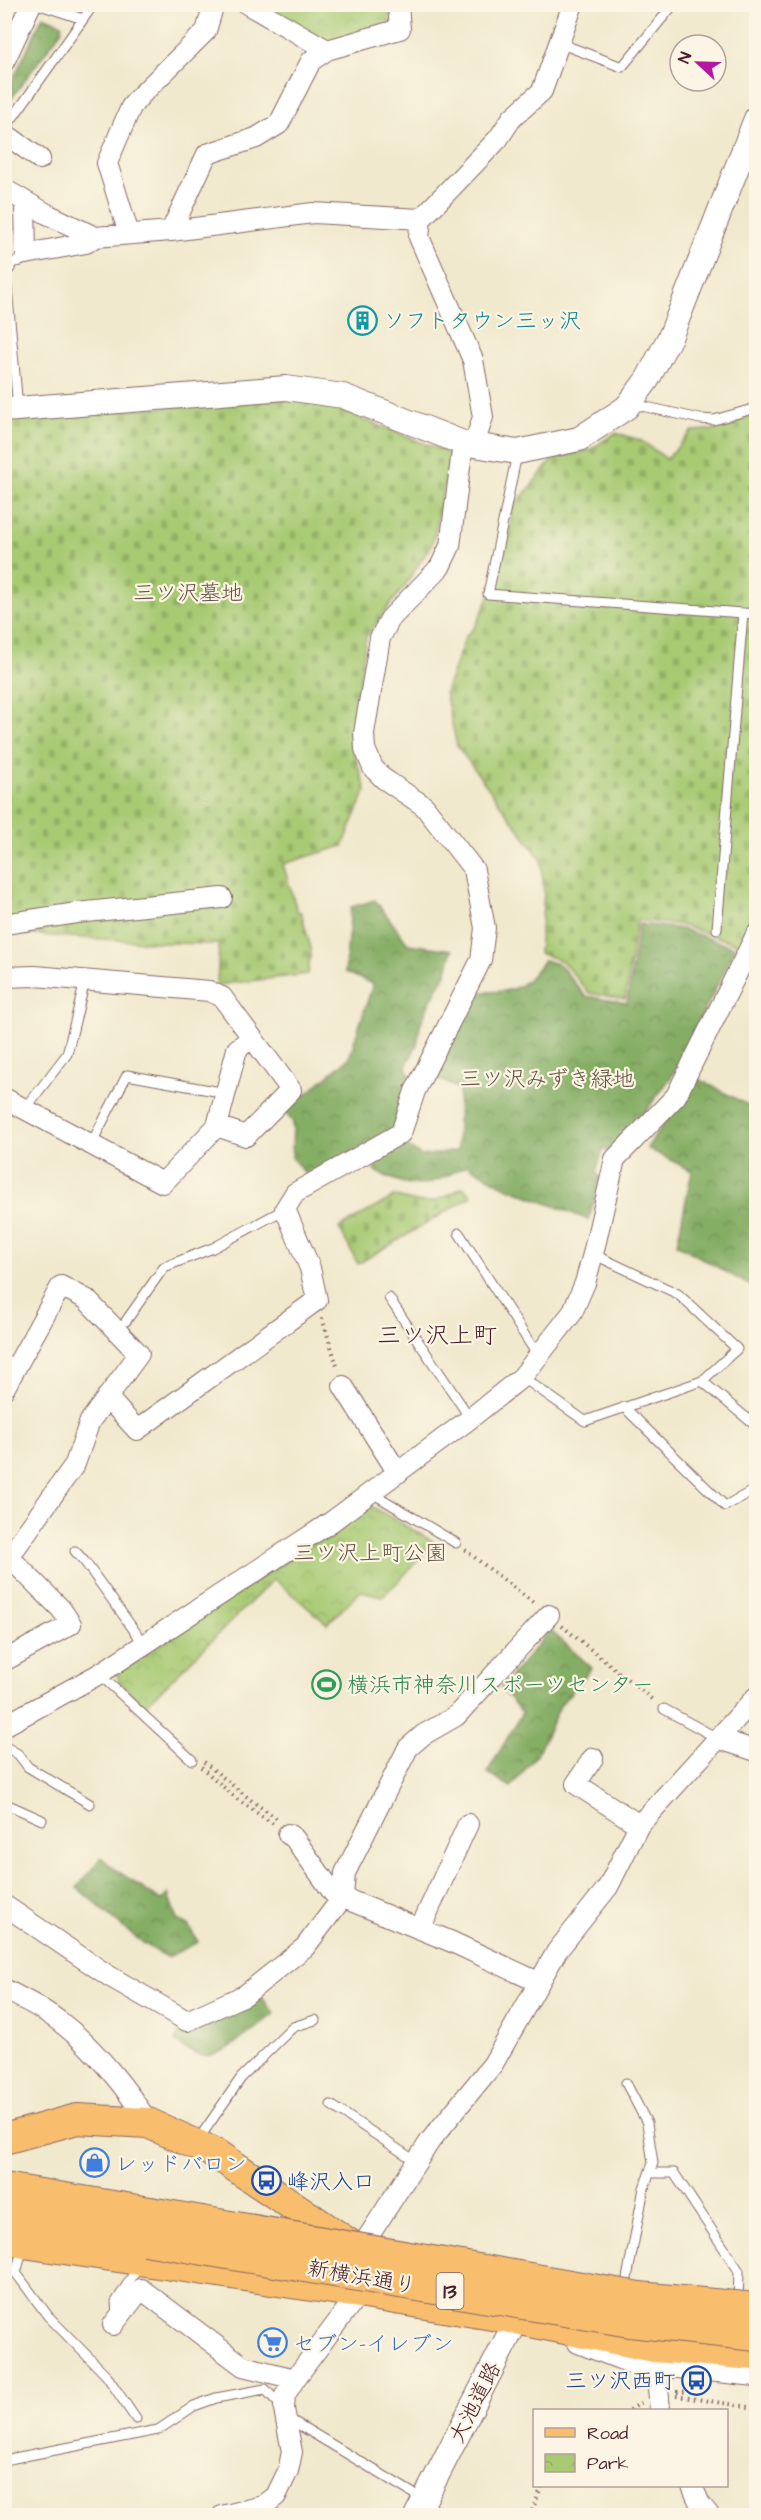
<svg xmlns="http://www.w3.org/2000/svg" width="761" height="2520" font-family="'Architects Daughter','Klee One',sans-serif">
<defs>
<pattern id="forest-crowns" width="20" height="18" patternUnits="userSpaceOnUse" patternTransform="scale(1.5)"><rect width="20" height="18" fill="#85ae65"/><path d="M2 6a3 3 0 1 1 6 0M12 15a3 3 0 1 1 6 0" fill="none" stroke="#6f8d53"/></pattern>
<pattern id="cemetery-stones" width="16" height="16" patternUnits="userSpaceOnUse" patternTransform="scale(1.5)"><rect width="16" height="16" fill="#a7ca73"/><path d="M2 7V4a2 2 0 0 1 4 0v3zM10 15v-3a2 2 0 0 1 4 0v3z" fill="#91ad64"/></pattern>
<pattern id="park-crowns" width="20" height="18" patternUnits="userSpaceOnUse" patternTransform="scale(1.5)"><rect width="20" height="18" fill="#a7ca73"/><path d="M2 6a3 3 0 1 1 6 0M12 15a3 3 0 1 1 6 0" fill="none" stroke="#91ad64"/></pattern>
</defs>
<rect width="100%" height="100%" fill="#fcf5e5"/>
<filter id="ink" filterUnits="userSpaceOnUse"><feTurbulence type="fractalNoise" baseFrequency=".0167" numOctaves="2"/><feDisplacementMap in="SourceGraphic" scale="12" xChannelSelector="R" yChannelSelector="G"/><feConvolveMatrix kernelMatrix="1 2 1 2 8 2 1 2 1" color-interpolation-filters="sRGB"/></filter>
<filter id="wash" filterUnits="userSpaceOnUse"><feTurbulence type="fractalNoise" baseFrequency=".008" numOctaves="4" result="noise"/><feDisplacementMap in="SourceGraphic" scale="24" xChannelSelector="R" yChannelSelector="G"/><feGaussianBlur stdDeviation="1.35" result="paint"/><feColorMatrix in="noise" values="0 0 0 0 0 0 0 0 0 0 0 0 0 0 0 0 0 1.4 0 .05"/><feComposite in="paint" operator="in"/></filter>
<g filter="url(#wash)">
<rect width="100%" height="100%" fill="#f1e9cd"/>
<path fill="url(#forest-crowns)" stroke="#686648" stroke-width="1.5" d="M43,16L62,24V30L5,107V96Z
M375,900L408,944L452,950L447,972L430,1002L420,1025L417,1045L406,1066L411,1079L393,1130L308,1177L292,1158L293,1122L285,1112L349,1058L373,984L345,972L351,907Z
M639,924L682,929L736,948L671,1077L646,1111L610,1152L603,1149L596,1172L600,1177L589,1220L504,1186L467,1165C427,1187 417,1193 374,1170L382,1153L402,1142L421,1156L457,1151L459,1089L433,1076L479,992C515,992 523,990 544,960L560,965L585,996L627,1003Z
M693,1076L753,1108L756,1102V1289L677,1244L692,1171L647,1148L682,1098Z
M550,1630L592,1668L561,1704L537,1754L511,1787L487,1773L522,1713L501,1688Z
M101,1857L112,1867L161,1901L168,1894L177,1920L188,1925L198,1942L168,1957C133,1941 107,1911 77,1888Z
M261,1996L274,2014C257,2026 226,2056 205,2056C194,2056 184,2048 175,2042L182,2025L192,2028L246,2006Z"/>
<path fill="url(#cemetery-stones)" stroke="#78744f" stroke-width="1.5" d="M295,398L325,404L451,454L433,542L406,584L366,637L351,744L366,790L343,846L283,864L297,911L301,912L311,949L308,974L217,985L219,944L167,943L5,933L4,419Z
M756,411V920L744,946L681,925L637,920L625,999L589,993L562,961L539,953L544,894L541,859L457,746L445,692L466,636L475,627L487,602L509,536L512,509L554,458L590,450L615,433L640,440L667,459L692,431L714,430L725,422L739,421Z
M463,1187L472,1196L358,1264L339,1228L395,1196C429,1208 433,1203 463,1187Z"/>
<path fill="url(#park-crowns)" stroke="#78744f" stroke-width="1.5" d="M259,5H389L390,27L327,43Z
M369,1505L434,1542L399,1581L382,1596L361,1591L327,1624L274,1579L145,1706L120,1683L117,1674Z"/>
</g>
<g filter="url(#ink)">
<g fill="none" stroke-linecap="round" stroke-linejoin="round">
<defs>
<path id="service" d="M37,4L83,19
M559,43L622,67L674,4
M4,130L94,4
M633,404L700,419L714,420L756,408
M18,407L5,266L8,263L21,261L26,254
M517,454L488,594L756,614
M717,929L743,613
M25,1109L67,1054L85,981
M91,1144L127,1075L226,1093
M459,1233L538,1356
M389,1298L470,1418
M126,1321L164,1267L213,1248L285,1209
M522,1377L585,1421L702,1381L737,1349L678,1294L593,1254
M702,1381L756,1426
M624,1407L725,1506L756,1489
M372,1493L456,1543
M75,1551L85,1562L144,1644
M99,1674L192,1760
M664,1709L717,1738
M4,1746L18,1754L28,1767L90,1804
M4,1803L42,1820
M331,2105L417,2162
M198,2140L241,2078L293,2027L315,2020
M649,2173H674L739,2271L738,2303
M23,2247L16,2273L48,2316L106,2375L136,2419
M625,2289L644,2188L653,2163L647,2123L626,2083
M117,2316L116,2302L135,2272
M286,2417L424,2500L441,2516
M4,2460L158,2430L194,2406L216,2398L265,2389L282,2407"/>
<path id="minor" d="M247,4L327,50
M4,62L31,4
M4,133L40,159
M4,189L47,214L95,237L171,231L313,213L421,219
M25,201L26,254L86,243L95,237
M171,231L207,154L256,138L279,124L311,61L327,50L400,29L398,4
M129,234L107,163L131,107L140,96L206,31L214,4
M4,266H5
M474,445L483,417L473,360L419,237L421,219L498,139L512,118L542,91L573,4
M4,924L77,913L222,898
M4,977L35,976L209,991L222,997L291,1090L246,1136L217,1126
M4,1098L163,1183L217,1126L237,1049L252,1038
M343,1386L398,1473
M4,1389L61,1286L86,1299L139,1354L90,1421L75,1464L4,1564
M107,1397L137,1430L317,1300L310,1268L285,1209L295,1193L401,1133L415,1091L481,960L485,928L474,870L424,806L384,779L373,768L365,749L364,733L380,638L390,619L440,567L450,546L463,443
M4,1661L71,1624L61,1609L10,1558
M4,1726L99,1674L331,1522L467,1421L522,1377L572,1313L585,1283L593,1254L615,1159L676,1096L756,935
M717,1738L756,1751
M593,1758L576,1784L639,1825
M288,1834L294,1838L334,1894L452,1942L538,1982
M4,1905L109,1976L187,2021L245,1995L305,1947L343,1897L345,1873L408,1748L423,1735L456,1716L549,1615
M420,1929L468,1824
M4,1989C25,2000 46,2010 64,2025C94,2048 129,2091 148,2123
M359,2256V2251L430,2141L493,2064L557,1951L608,1887L639,1825L756,1697
M113,2325L141,2289L243,2366L295,2379
M578,2343L630,2363L756,2376
M655,2354L660,2410
M692,2486L700,2504L710,2516
M222,2516L263,2506L276,2496L288,2471L292,2452L284,2409L285,2395L295,2379L359,2293V2285"/>
<path id="tertiary" d="M4,410L286,388L343,396L463,443L498,449L517,452L579,439L627,407L647,380L671,335L756,119
M416,2516L525,2304"/>
<path id="primary" d="M4,2139L77,2119L148,2123L215,2153L358,2250
M4,2188L150,2212
M4,2215L145,2240
M4,2238L24,2243L359,2293L516,2319L654,2347L756,2355"/>
</defs>
<use href="#service" stroke="#846664" stroke-width="11"/>
<use href="#minor" stroke="#846664" stroke-width="22"/>
<use href="#tertiary" stroke="#846664" stroke-width="26"/>
<use href="#primary" stroke="#846664" stroke-width="32"/>
<path stroke="#846664" stroke-width="4" stroke-dasharray="1.5 4.5" stroke-linecap="butt" d="M322,1318L338,1369
M465,1550L535,1604
M562,1626L654,1701
M204,1762L252,1801L279,1820
M201,1767L237,1799L273,1824
M677,2392L696,2391
M676,2396L756,2408
M630,2410L642,2402
M530,2516L542,2486"/>
<use href="#service" stroke="#fff" stroke-width="9"/>
<use href="#minor" stroke="#fff" stroke-width="20"/>
<use href="#tertiary" stroke="#fff" stroke-width="24"/>
<use href="#primary" stroke="#f9be6d" stroke-width="30"/>
<defs>
<path id="primary-bridge" d="M150,2212L639,2297L756,2308
M145,2240L630,2322L756,2336"/>
</defs>
<use href="#primary-bridge" stroke="#846664" stroke-width="32" stroke-linecap="butt"/>
<use href="#primary-bridge" stroke="#f9be6d" stroke-width="30"/>
</g>
</g>
<defs>
<symbol id="building-ring" viewBox="-11 -11 22 22"><circle r="9.5" fill="#fcf5e5" stroke="#0f9aa8" stroke-width="1.5"/><path d="M-4-6H4V6H1V3H-1V6H-4ZM-2.5-4.3h1.7v1.8h-1.7ZM.8-4.3h1.7v1.8H.8ZM-2.5-1h1.7V.8h-1.7ZM.8-1h1.7V.8H.8Z" fill="#0f9aa8"/></symbol>
<symbol id="stadium-ring" viewBox="-11 -11 22 22"><circle r="9.5" fill="#fcf5e5" stroke="#2e9e5b" stroke-width="1.5"/><path d="M0-5a6.5 5 0 1 0 0 10a6.5 5 0 1 0 0-10ZM-3.5-1.8h7v3.6h-7Z" fill="#2e9e5b"/></symbol>
<symbol id="shop-ring" viewBox="-11 -11 22 22"><circle r="9.5" fill="#fcf5e5" stroke="#3f7fe0" stroke-width="1.5"/><path d="M-5-2.5h2.3a2.7 3.5 0 0 1 5.4 0H5L5.5 6h-11ZM-1.5-2.5h3a1.5 2.3 0 0 0-3 0Z" fill="#3f7fe0"/></symbol>
<symbol id="bus-ring" viewBox="-11 -11 22 22"><circle r="9.5" fill="#fcf5e5" stroke="#1a4fb4" stroke-width="1.5"/><path d="M-5-6H5V4H4V6H2V4H-2V6H-4V4H-5ZM-3.5-4V0h7V-4ZM-3.5 1.2v1.5H-2V1.2ZM2 1.2v1.5H3.5V1.2Z" fill="#1a4fb4"/></symbol>
<symbol id="supermarket-ring" viewBox="-11 -11 22 22"><circle r="9.5" fill="#fcf5e5" stroke="#3f7fe0" stroke-width="1.5"/><path d="M-6-5.5h2.5l.6 2H6L4.5 2H-2.5L-4.4-4H-6ZM-1.5 3.2a1.3 1.3 0 1 0 .1 0ZM3 3.2a1.3 1.3 0 1 0 .1 0Z" fill="#3f7fe0"/></symbol>
</defs>
<g fill-rule="evenodd">
<use href="#building-ring" x="346" y="304" width="33" height="33"/>
<use href="#stadium-ring" x="310" y="1668" width="33" height="33"/>
<use href="#shop-ring" x="78" y="2146" width="33" height="33"/>
<use href="#bus-ring" x="250" y="2164" width="33" height="33"/>
<use href="#supermarket-ring" x="256" y="2326" width="33" height="33"/>
<use href="#bus-ring" x="680" y="2364" width="33" height="33"/>
</g>
<g text-anchor="middle" stroke-width="4.5" stroke-linejoin="round" paint-order="stroke">
<rect fill="#fcf5e5" stroke="#7f5f63" stroke-width="1.5" x="436.5" y="2273" width="27" height="36" rx="4.5"/>
<g font-size="21" font-weight="bold" fill="#4a1f2b">
<text x="450" y="2298">13</text>
</g>
<g font-size="22" fill="#0d838f" stroke="#fcf5e5" text-anchor="start">
<text x="383" y="328">ソフトタウン三ッ沢</text>
</g>
<g font-size="22" fill="#665241" stroke="#fcf5e5">
<text x="188" y="600">三ツ沢墓地</text>
<text x="547" y="1086">三ツ沢みずき緑地</text>
<text x="370" y="1560">三ツ沢上町公園</text>
</g>
<g font-size="22" fill="#27864d" stroke="#fcf5e5" text-anchor="start">
<text x="347" y="1692">横浜市神奈川スポーツセンター</text>
</g>
<g font-size="22" fill="#366cbe" stroke="#fcf5e5" text-anchor="start">
<text x="115" y="2171">レッドバロン</text>
<text x="293" y="2351">セブン-イレブン</text>
</g>
<g font-size="22" fill="#164399" stroke="#fcf5e5" text-anchor="start">
<text x="287" y="2189">峰沢入口</text>
<text x="675" y="2388" text-anchor="end">三ツ沢西町</text>
</g>
<g font-size="22" fill="#4a1f2b" stroke="#fcf5e5">
<text transform="translate(362 2276) rotate(10)" y="8">新横浜通り</text>
<text transform="translate(474 2402) rotate(-63)" y="8">大池道路</text>
</g>
<g font-size="24" fill="#4a1f2b" stroke="#fcf5e5">
<text x="437" y="1343">三ツ沢上町</text>
</g>
</g>
<rect width="761" height="2520" fill="none" stroke="#fcf5e5" stroke-width="24"/>
<rect x="533" y="2409" width="195" height="78" fill="#fcf5e5" stroke="#b59f9b" stroke-width="1.5"/>
<rect x="545" y="2428" width="30" height="9" fill="#f9be6d" stroke="#b59f9b" stroke-width="1.5"/>
<text x="587" y="2439" font-size="18" fill="#4a1f2b">Road</text>
<rect x="545" y="2454" width="30" height="18" fill="url(#park-crowns)" stroke="#b59f9b" stroke-width="1.5"/>
<text x="587" y="2469" font-size="18" fill="#4a1f2b">Park</text>
<g transform="translate(698 63) rotate(292)"><circle r="28" fill="#fcf5e5" stroke="#b59f9b" stroke-width="1.5"/>
<path d="M0-4.5L10 22L0 15L-10 22Z" fill="#b5179e"/>
<text y="-9" font-size="16" font-weight="bold" text-anchor="middle" fill="#4a1f2b">N</text>
</g>
</svg>
